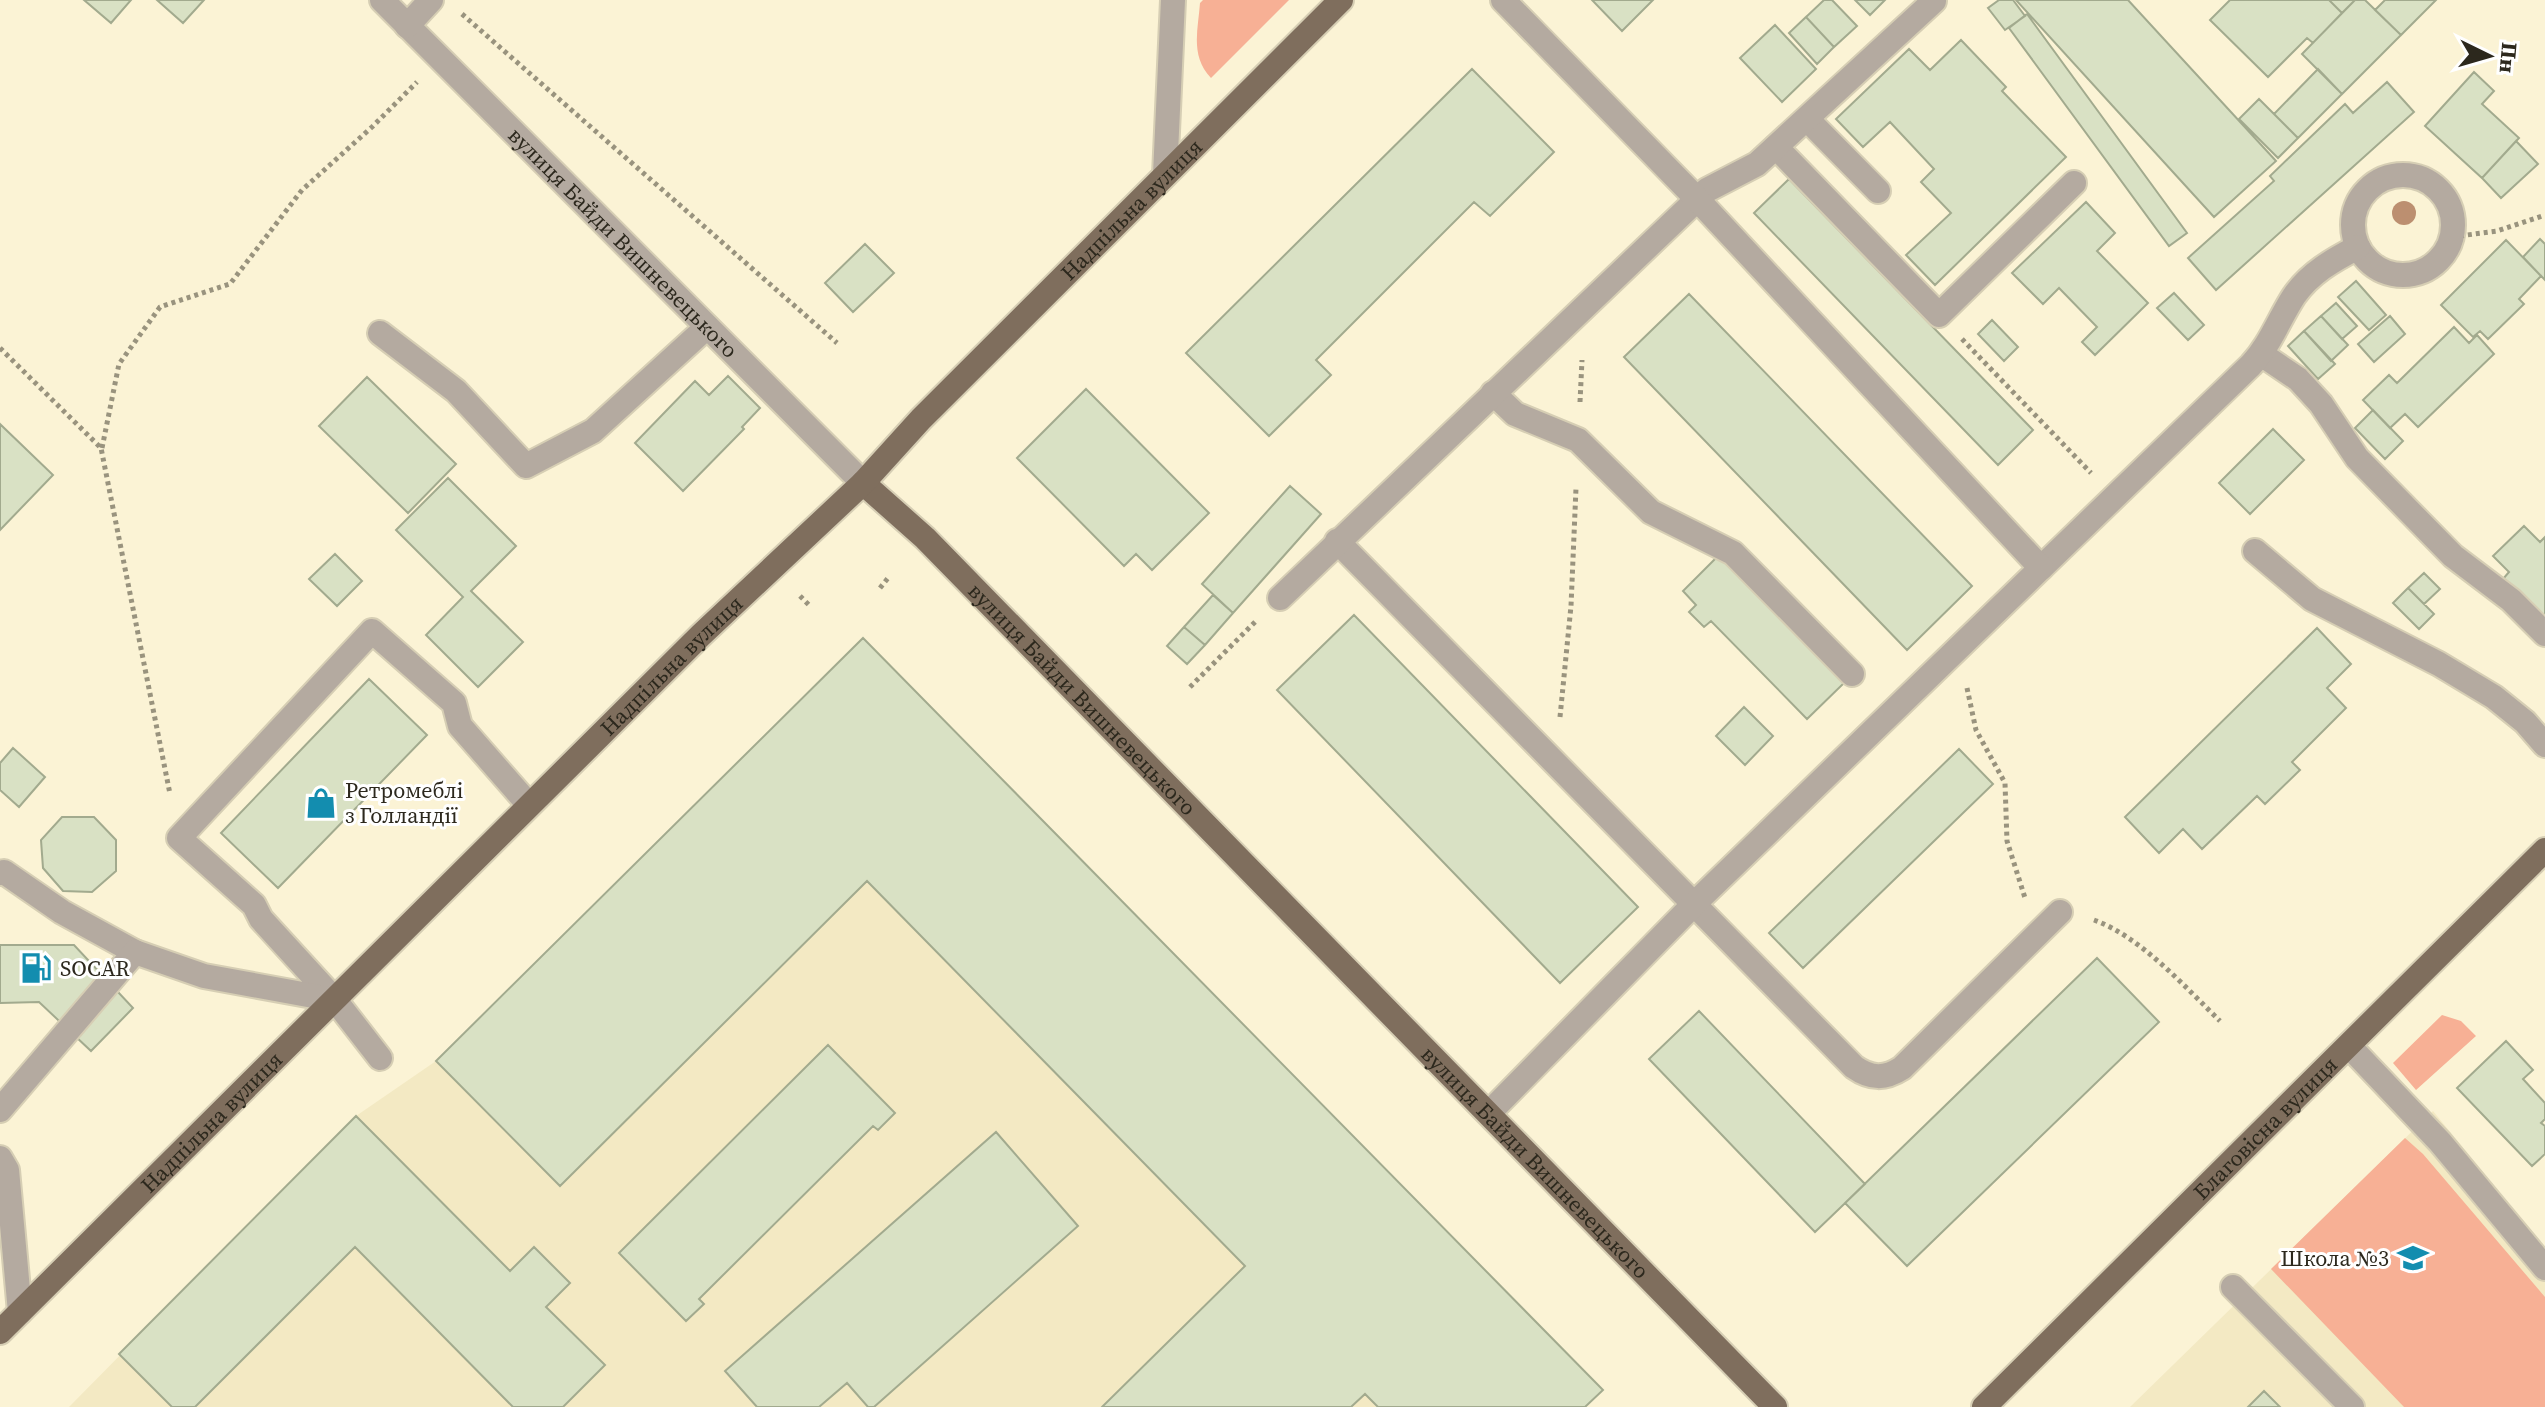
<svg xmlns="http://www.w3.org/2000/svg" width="2545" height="1407" font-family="'Source Serif 4',serif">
<rect width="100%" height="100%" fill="#fbf3d5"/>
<path fill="#f3e9c3" d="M863,638L1603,1390L1585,1407H69L356,1116L436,1061Z
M2433,1111L2545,1248V1407H2130Z"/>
<path fill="#f7b095" d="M1203,0H1289L1211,78C1190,56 1198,30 1200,3Z
M2442,1015L2461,1021L2476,1036L2416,1090L2393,1063Z
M2405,1138L2423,1154L2545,1297V1407H2404L2271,1269Z"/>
<path fill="#d9e1c4" stroke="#a2aa8e" stroke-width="2" d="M84,0H131L111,23Z
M157,0H204L183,23Z
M1592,0H1653L1622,31Z
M1824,0H1832L1857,26L1834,47L1806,17Z
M1855,0H1885L1870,15Z
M1999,0H2013L2025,16L2005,30L1988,8Z
M2016,0H2128L2276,161L2214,217Z
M2230,0H2329L2342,13L2313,43L2307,38L2268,77L2210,20Z
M2329,0H2355L2342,13Z
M2355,0H2365L2401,35L2342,94L2302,54Z
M2385,0H2436L2401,35L2375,10Z
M2027,14L2187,233L2169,246L2009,28Z
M1806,17L1834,47L1817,64L1789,33Z
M1775,25L1816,69L1782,102L1740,58Z
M1961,40L2006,87L2002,91L2066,157L1935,285L1906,255L1951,213L1921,182L1934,169L1890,122L1863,147L1836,119L1909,49L1930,70Z
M1472,69L1554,152L1490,216L1474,202L1316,360L1331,375L1269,436L1186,353Z
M2318,69L2342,94L2298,138L2274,114Z
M2474,72L2494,91L2482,104L2519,138L2482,178L2425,126Z
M2387,82L2414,112L2216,290L2188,258L2274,181L2270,176L2345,104L2353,113Z
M2259,99L2298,138L2278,158L2239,119Z
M2516,141L2538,164L2501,198L2482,178Z
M1789,179L2033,430L1998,465L1754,213Z
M2086,202L2115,233L2097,251L2148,303L2095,355L2082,342L2097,327L2059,288L2043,304L2012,273Z
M2540,239L2545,244V280L2523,257Z
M2506,240L2541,276L2519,299L2524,304L2488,339L2480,331L2473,337L2441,305Z
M865,244L894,273L853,312L825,283Z
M2356,281L2386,315L2369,330L2338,297Z
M2174,293L2204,325L2188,340L2157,308Z
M1689,294L1972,586L1907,650L1624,357Z
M2336,303L2357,326L2342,339L2321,316Z
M2321,316L2348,345L2331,361L2304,331Z
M2390,316L2405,334L2374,362L2358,344Z
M1992,320L2018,347L2004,361L1978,334Z
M2454,327L2469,343L2477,335L2494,354L2418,427L2405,414L2390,428L2363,400L2389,375L2397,383Z
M2304,331L2335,364L2318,379L2288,346Z
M728,376L760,408L742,427L744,429L683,491L635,443L695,381L709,395Z
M367,377L456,464L408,513L319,426Z
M1086,389L1209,513L1152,570L1136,554L1124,566L1017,458Z
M2373,410L2403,441L2385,459L2355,428Z
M0,424L53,475L0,530Z
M2273,429L2304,460L2250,514L2219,483Z
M448,478L516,546L471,591L523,642L478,687L426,635L463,597L396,530Z
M1290,486L1321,514L1233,613L1202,584Z
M2524,526L2540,542L2545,537V622L2503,579L2509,572L2493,556Z
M335,554L362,581L337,606L309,579Z
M1720,554L1844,683L1807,719L1711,621L1704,627L1689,612L1696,605L1683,591Z
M2424,573L2440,589L2424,604L2408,588Z
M2408,588L2434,614L2419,629L2393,603Z
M1213,595L1233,613L1205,645L1184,627Z
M1354,615L1638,907L1560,983L1277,690Z
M1184,627L1205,645L1187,664L1167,646Z
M2317,628L2351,664L2327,688L2346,708L2292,762L2300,770L2265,804L2257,796L2202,849L2183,829L2159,853L2125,817Z
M863,638L1603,1390L1585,1407H1378L1365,1394L1351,1407H1102L1245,1266L867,881L560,1186L436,1061Z
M369,679L427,735L278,888L221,833Z
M1744,707L1773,736L1745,765L1716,736Z
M13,748L45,777L19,807L0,790V763Z
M1959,749L1993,784L1803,968L1769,933Z
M62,817H94L116,840V871L92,892L63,891L43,868L41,840Z
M0,945H74L133,1008L91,1051L39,1002L0,1003Z
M2097,958L2159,1022L1907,1266L1845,1203Z
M1699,1011L1865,1184L1815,1232L1649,1059Z
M2506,1041L2533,1070L2523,1079L2545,1103V1119L2541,1123L2545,1126V1154L2532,1166L2457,1088Z
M828,1045L895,1113L878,1130L873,1126L699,1299L704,1304L686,1321L619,1253Z
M356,1116L510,1271L534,1247L570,1283L546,1307L605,1365L563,1407H513L355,1247L195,1407H172L119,1354Z
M996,1132L1078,1226L874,1407H868L847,1383L819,1407H757L725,1371Z
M2264,1391L2280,1407H2248Z"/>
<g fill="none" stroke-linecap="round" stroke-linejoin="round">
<defs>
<g id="minor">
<path id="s1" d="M382,0L863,483"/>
<path d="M407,26L431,0"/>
<path d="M1807,119L1878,191"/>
<path d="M1776,147L1939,315L2074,183"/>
<circle cx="2403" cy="225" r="50"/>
<path d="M1165,175L1173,0"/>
<path d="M380,333L456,391L526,466L593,431L707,327"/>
<path d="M2261,354L2298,379L2321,404L2357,458L2453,556L2511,600L2545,634"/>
<path d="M1493,393L1515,414L1578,440L1651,512L1733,553L1852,674"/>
<path d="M1337,541L1854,1067C1871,1079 1885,1079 1902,1068L2060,912"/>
<path d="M2255,551L2312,599L2439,664L2494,697L2525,722L2545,745"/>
<path d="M2041,568L2251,365C2270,345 2279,319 2294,296C2310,273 2333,260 2358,247"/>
<path d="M1280,598L1707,190L1757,164L1934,1"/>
<path d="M0,873L4,872L62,912L135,952"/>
<path d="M2349,1046L2440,1142L2545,1268"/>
<path d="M380,1058L335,1000L261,919L254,905L179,838L372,631L454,703L460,726L529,805"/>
<path d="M0,1110L135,952L204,976L335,1000"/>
<path d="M1489,1113L1694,904L2041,568L1698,200L1503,0"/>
<path d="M0,1158L7,1170L20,1312"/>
<path d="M2233,1287L2352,1407"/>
</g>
<g id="major">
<path id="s2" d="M863,483L925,538L1775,1407"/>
<path id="s3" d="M0,1332L701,635L863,483L921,419L1341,0"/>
<path id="s4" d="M1984,1407L2545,850"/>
</g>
</defs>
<use href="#minor" stroke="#d6ceb4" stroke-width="28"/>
<use href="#major" stroke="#d6ceb4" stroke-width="28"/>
<path stroke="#99937e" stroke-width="5" stroke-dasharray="4 4" stroke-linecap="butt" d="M462,14L837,343
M2452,237L2497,231L2545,215
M1962,339L2091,473
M0,348L101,448L170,794
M1580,402L1582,360
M102,448L119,364L160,307L230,284L302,190L372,127L417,82
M880,588L888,578
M800,596L811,607
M1190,687L1257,620
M1967,688L1976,730L2005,783L2007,841L2025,898
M1560,717L1571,606L1576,488
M2094,920C2141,937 2185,987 2220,1021"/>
<use href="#minor" stroke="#b4aaa0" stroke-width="24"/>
<use href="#major" stroke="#7f6e5d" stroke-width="24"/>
</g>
<circle fill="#bc8f70" cx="2404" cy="213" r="12"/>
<defs>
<symbol id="shop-bare" viewBox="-9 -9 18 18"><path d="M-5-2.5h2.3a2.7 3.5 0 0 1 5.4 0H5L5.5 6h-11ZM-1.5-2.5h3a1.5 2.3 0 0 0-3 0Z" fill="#138daf" stroke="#fff" stroke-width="2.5" paint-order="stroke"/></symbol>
<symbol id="fuel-bare" viewBox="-9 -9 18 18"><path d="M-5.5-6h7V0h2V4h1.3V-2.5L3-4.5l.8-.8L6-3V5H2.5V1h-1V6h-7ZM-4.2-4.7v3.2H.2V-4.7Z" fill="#138daf" stroke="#fff" stroke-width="2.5" paint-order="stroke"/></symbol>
<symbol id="school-bare" viewBox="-9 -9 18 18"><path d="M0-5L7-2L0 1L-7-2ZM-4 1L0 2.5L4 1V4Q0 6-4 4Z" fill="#138daf" stroke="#fff" stroke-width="2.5" paint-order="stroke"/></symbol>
</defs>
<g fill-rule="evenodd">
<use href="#shop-bare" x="299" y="781" width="44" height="44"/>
<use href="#fuel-bare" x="14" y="946" width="44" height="44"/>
<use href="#school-bare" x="2391" y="1236" width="44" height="44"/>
</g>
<g text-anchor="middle" stroke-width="6" stroke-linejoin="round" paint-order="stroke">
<g font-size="22" fill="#2c281d" stroke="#fff">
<text dy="8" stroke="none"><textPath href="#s3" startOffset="1594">Надпільна вулиця</textPath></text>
<text dy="8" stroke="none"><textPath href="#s1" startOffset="342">вулиця Байди Вишневецького</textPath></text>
<text dy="8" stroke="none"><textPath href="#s3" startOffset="946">Надпільна вулиця</textPath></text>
<text dy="8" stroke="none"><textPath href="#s2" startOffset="308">вулиця Байди Вишневецького</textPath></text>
<text dy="8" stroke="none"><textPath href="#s3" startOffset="298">Надпільна вулиця</textPath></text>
<text dy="8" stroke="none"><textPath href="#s4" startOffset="396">Благовісна вулиця</textPath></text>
<text dy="8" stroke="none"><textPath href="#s2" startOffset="956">вулиця Байди Вишневецького</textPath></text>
</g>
<g font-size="22" fill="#2c281d" stroke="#fff" text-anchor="start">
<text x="345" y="798">Ретромеблі<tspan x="345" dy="25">з Голландії</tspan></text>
<text x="60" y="976">SOCAR</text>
<text x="2389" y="1266" text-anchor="end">Школа №3</text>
</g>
</g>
<g transform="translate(2489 56) rotate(95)" stroke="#ffffff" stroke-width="6" paint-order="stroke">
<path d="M0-6L14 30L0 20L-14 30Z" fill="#2c281d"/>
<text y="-12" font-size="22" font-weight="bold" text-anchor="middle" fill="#2c281d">Пн</text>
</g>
</svg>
